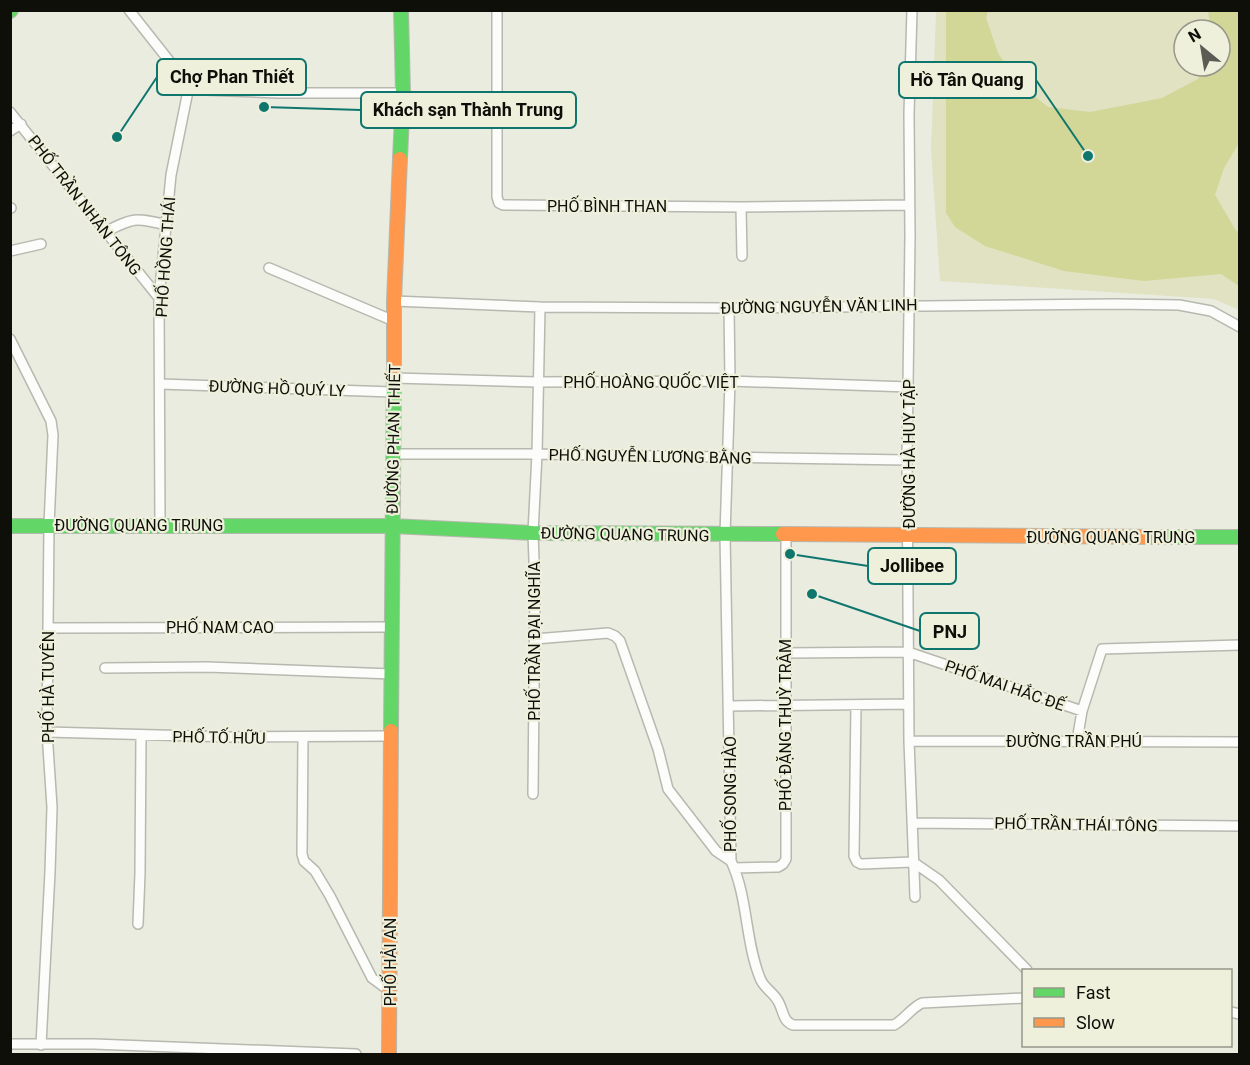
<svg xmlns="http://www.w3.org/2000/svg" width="1250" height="1065" font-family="Roboto,sans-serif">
<rect width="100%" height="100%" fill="#eaece0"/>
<path fill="#e0e2c2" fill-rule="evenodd" d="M936,11H1239V310L1214,299L940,281L931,150ZM1184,30H1220V66H1184Z"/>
<path fill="#d2d697" d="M946,11H988L986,18L998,53L1017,82L1048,107L1090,112L1162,98L1198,79L1203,66H1220V30H1211L1208,11H1239V143L1224,168L1215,195L1235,229L1239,233V286L1221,274L1144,281L1064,271L985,246L955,227L946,213Z"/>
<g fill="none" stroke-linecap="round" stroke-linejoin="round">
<defs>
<path id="street" d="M129,10L189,86L171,175L159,298L160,525
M497,10V197L499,203L503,205L741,207L909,205
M912,10L909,114L910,236L907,460L909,741L915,897
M189,86L205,90L278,93H403L433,109H498
M10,112L159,298
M10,131L21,124
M741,207L742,256
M10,208H11
M105,232C133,218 135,217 166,225
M10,251L41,244
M269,268L394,321
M394,301L540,307L729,308L1115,304L1179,305L1211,311L1240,327
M729,308L730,381L725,535L731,861C748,897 745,941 760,978C763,988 775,993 779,1003C784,1013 783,1021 793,1025H894C905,1019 911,1008 922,1003L1024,998
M10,339L51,421L53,435L49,525L47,732L52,807L50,872L41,1045
M394,378L537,382L730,381L909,387
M160,384L393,392
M393,454H537L907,460
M49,628L392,627
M535,639L608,633L615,636L620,641L658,749L668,789L716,851L731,861
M785,653L908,652L1082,711
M105,668L207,667L392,674
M856,705L854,856L857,862L861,864L913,862L939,880L1027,970
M729,706L909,704
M47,732L232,737L391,736
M303,738L302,854L304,861L315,871L330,896L372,978L391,992
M909,741L1240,742
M1077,741L1082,711L1102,649L1240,645
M533,794L535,588L533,533L537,454L540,307
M912,823L1240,826
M734,868L778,867L783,864L786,859V536
M138,924L140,873L141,736
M1230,1012L1240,1014
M10,1044H94L356,1054"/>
<path id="fast" d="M10,11L11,10
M400,159L403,93L401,10
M10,526H392L533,533L783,534
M1161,537H1240
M391,731L394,367"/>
<path id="slow" d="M394,367V301L400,159
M783,534L1161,537
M389,1054L391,731"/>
</defs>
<use href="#street" stroke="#b7b8af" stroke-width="12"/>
<use href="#fast" stroke="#b7b8af" stroke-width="16"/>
<use href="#slow" stroke="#b7b8af" stroke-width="16"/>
<use href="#street" stroke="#fcfcfa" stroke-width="9"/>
<use href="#fast" stroke="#63d668" stroke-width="14"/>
<use href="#slow" stroke="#ff974d" stroke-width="14"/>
</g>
<g text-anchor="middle" stroke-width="4.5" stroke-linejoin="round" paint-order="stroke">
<g font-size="16" fill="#0f0f09" stroke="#eef0dc">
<text transform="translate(85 205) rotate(52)" y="6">PHỐ TRẦN NHÂN TÔNG</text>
<text x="607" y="212">PHỐ BÌNH THAN</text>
<text transform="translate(165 257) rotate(-86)" y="6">PHỐ HỒNG THÁI</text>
<text transform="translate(819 306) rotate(-1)" y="6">ĐƯỜNG NGUYỄN VĂN LINH</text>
<text x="651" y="388">PHỐ HOÀNG QUỐC VIỆT</text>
<text transform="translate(277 388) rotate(2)" y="6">ĐƯỜNG HỒ QUÝ LY</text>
<text transform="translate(393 439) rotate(-89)" y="6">ĐƯỜNG PHAN THIẾT</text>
<text transform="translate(909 454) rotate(-90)" y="6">ĐƯỜNG HÀ HUY TẬP</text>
<text transform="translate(650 456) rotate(1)" y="6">PHỐ NGUYỄN LƯƠNG BẰNG</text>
<text x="139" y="531">ĐƯỜNG QUANG TRUNG</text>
<text transform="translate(625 534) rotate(1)" y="6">ĐƯỜNG QUANG TRUNG</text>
<text x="1111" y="543">ĐƯỜNG QUANG TRUNG</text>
<text x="220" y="633">PHỐ NAM CAO</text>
<text transform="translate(534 641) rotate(-90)" y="6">PHỐ TRẦN ĐẠI NGHĨA</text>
<text transform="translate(1005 685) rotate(19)" y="6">PHỐ MAI HẮC ĐẾ</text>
<text transform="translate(48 687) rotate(-90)" y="6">PHỐ HÀ TUYÊN</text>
<text transform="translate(785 725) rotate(-90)" y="6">PHỐ ĐẶNG THUỲ TRÂM</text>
<text transform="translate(219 737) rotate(1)" y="6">PHỐ TỐ HỮU</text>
<text x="1074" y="747">ĐƯỜNG TRẦN PHÚ</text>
<text transform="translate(730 794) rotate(-90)" y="6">PHỐ SONG HÀO</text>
<text transform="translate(1076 824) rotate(1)" y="6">PHỐ TRẦN THÁI TÔNG</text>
<text transform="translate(390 962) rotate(-90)" y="6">PHỐ HẢI AN</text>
</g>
</g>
<path fill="none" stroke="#0f766e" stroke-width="2" d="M117 137L157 77M1088 156L1036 80M264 107L361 110M790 554L868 566M812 594L920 631"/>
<g fill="#0f766e" stroke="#eef0dc" stroke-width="2">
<circle cx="117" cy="137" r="6"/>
<circle cx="1088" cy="156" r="6"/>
<circle cx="264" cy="107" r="6"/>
<circle cx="790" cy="554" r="6"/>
<circle cx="812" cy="594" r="6"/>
</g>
<g fill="#eef0dc" stroke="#0f766e" stroke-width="2">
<rect x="157" y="59" width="149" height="36" rx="6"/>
<rect x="899" y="62" width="137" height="36" rx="6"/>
<rect x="361" y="92" width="215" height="36" rx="6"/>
<rect x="868" y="548" width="88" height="36" rx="6"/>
<rect x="920" y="613" width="59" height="36" rx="6"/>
</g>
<g font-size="18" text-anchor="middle" font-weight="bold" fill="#0f0f09">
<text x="232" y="83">Chợ Phan Thiết</text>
<text x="967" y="86">Hồ Tân Quang</text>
<text x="468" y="116">Khách sạn Thành Trung</text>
<text x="912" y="572">Jollibee</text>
<text x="950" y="638">PNJ</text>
</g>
<rect width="1250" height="1065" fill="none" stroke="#0f0f09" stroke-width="24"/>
<rect x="1022" y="969" width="210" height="78" fill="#eef0dc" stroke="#959688" stroke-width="1.5"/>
<rect x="1034" y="988" width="30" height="9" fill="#63d668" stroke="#959688" stroke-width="1.5"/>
<text x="1076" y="999" font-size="18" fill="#0f0f09">Fast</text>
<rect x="1034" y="1018" width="30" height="9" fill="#ff974d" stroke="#959688" stroke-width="1.5"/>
<text x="1076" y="1029" font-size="18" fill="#0f0f09">Slow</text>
<g transform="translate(1202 48) rotate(330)"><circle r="28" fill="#eef0dc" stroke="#959688" stroke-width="1.5"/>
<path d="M0-4.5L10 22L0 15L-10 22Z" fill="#5c5c54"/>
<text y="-9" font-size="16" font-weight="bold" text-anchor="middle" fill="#0f0f09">N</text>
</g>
</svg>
